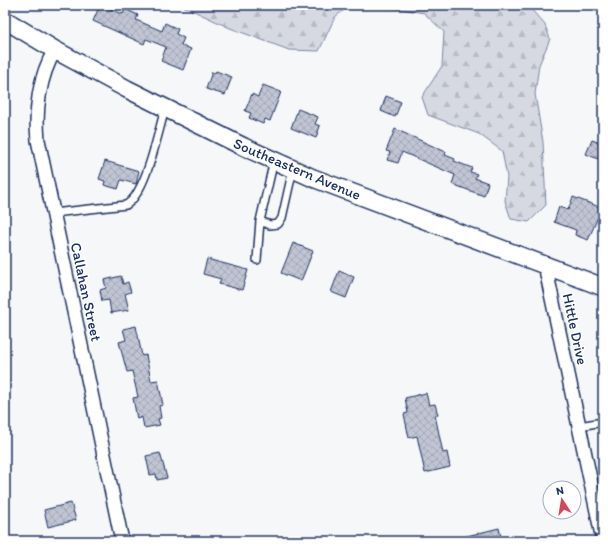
<svg xmlns="http://www.w3.org/2000/svg" width="608" height="546" font-family="Itim,sans-serif">
<defs>
<pattern id="forest-firs" width="22" height="20" patternUnits="userSpaceOnUse"><rect width="22" height="20" fill="#d6d9e2"/><path d="M5 1l3.5 6h-7zM16 11l3.5 6h-7z" fill="#b7bbc4"/></pattern>
<pattern id="building-cross-hatch" width="8" height="8" patternUnits="userSpaceOnUse"><rect width="8" height="8" fill="#c0c4d3"/><path d="M0 0l8 8M0 8l8-8" fill="none" stroke="#a4a9b8"/></pattern>
</defs>
<rect width="100%" height="100%" fill="#f6f7f9"/>
<filter id="ink" filterUnits="userSpaceOnUse"><feTurbulence type="fractalNoise" baseFrequency=".025" numOctaves="2"/><feDisplacementMap in="SourceGraphic" scale="8" xChannelSelector="R" yChannelSelector="G"/><feConvolveMatrix kernelMatrix="1 2 1 2 8 2 1 2 1" color-interpolation-filters="sRGB"/></filter>
<g filter="url(#ink)">
<path fill="url(#forest-firs)" stroke="#7884a0" d="M181,5H350L335,17L319,51L289,50L230,28Z
M378,5H530L531,9L545,25L550,39L539,65L535,94L543,142L546,205L529,222L511,219L505,201L507,177L502,151L479,134L428,115L422,97L442,66L444,32L424,13Z"/>
<path fill="url(#building-cross-hatch)" stroke="#1b2f5e" d="M100,5L123,14L125,9L138,15L136,20L162,31L165,23L178,29L176,34L184,38L181,45L191,49L183,70L161,61L166,47L146,39L144,44L93,21Z
M216,71L232,77L225,95L206,89L212,72L215,73Z
M263,85L281,92L270,121L265,119L263,124L249,118L251,113L245,111L252,94L258,97Z
M386,96L401,102L395,117L381,111Z
M298,109L318,117L315,124L320,126L316,138L291,128Z
M395,129L446,152L445,155L455,159L454,161L472,168L470,172L477,174L475,178L488,183L484,196L452,184L455,175L402,152L398,163L387,160L390,152L386,151Z
M592,140L603,144V161L586,154Z
M105,161L139,171L136,184L121,180L118,189L104,185L105,181L99,179Z
M573,197L602,208L588,240L575,235L576,230L554,222L559,207L568,210Z
M293,243L313,251L301,281L281,273Z
M207,259L248,270L242,290L219,284L221,279L203,274Z
M339,271L354,277L346,298L331,292Z
M121,276L123,284L128,282L131,292L125,294L129,310L111,313L109,300L102,301L100,290L106,288L104,280Z
M136,326L142,356L146,355L151,381L158,380L163,405L159,406L161,418L158,419L160,425L144,428L142,417L137,419L133,398L138,397L132,371L127,372L119,342L126,340L123,329Z
M426,393L429,405L435,404L438,415H435L443,453L447,452L450,467L425,473L417,436L409,438L404,414L408,413L405,398Z
M160,453L167,478L157,480L156,474L150,475L146,456Z
M71,503L76,520L48,527L44,510Z
M499,528L502,541H463V537Z"/>
<g fill="none" stroke-linecap="round" stroke-linejoin="round">
<defs>
<path id="service" d="M53,213L126,205C146,194 158,132 165,109
M260,221L270,225L278,224L282,218L293,169
M257,260L260,221L274,160
M579,426L603,422"/>
<path id="minor" d="M55,50C39,76 35,111 38,140L122,541
M545,265L603,540"/>
<path id="tertiary" d="M5,20L55,50L127,89L244,147L313,178L603,287"/>
</defs>
<use href="#service" stroke="#1b2f5e" stroke-width="10"/>
<use href="#minor" stroke="#1b2f5e" stroke-width="16"/>
<use href="#tertiary" stroke="#1b2f5e" stroke-width="20"/>
<use href="#service" stroke="#fff" stroke-width="7"/>
<use href="#minor" stroke="#fff" stroke-width="13"/>
<use href="#tertiary" stroke="#fff" stroke-width="17"/>
</g>
</g>
<g text-anchor="middle" stroke-width="3" stroke-linejoin="round" paint-order="stroke">
<g font-size="15" fill="#1b2f5e" stroke="#fff">
<text transform="translate(297 169) rotate(23)" y="5">Southeastern Avenue</text>
<text transform="translate(86 292) rotate(78)" y="5">Callahan Street</text>
<text transform="translate(575 329) rotate(78)" y="5">Hittle Drive</text>
</g>
</g>
<rect width="608" height="546" fill="none" stroke="#fff" stroke-width="20"/>
<rect x="10" y="10" width="588" height="526" fill="none" stroke="#1b2f5e" stroke-width="1.5" filter="url(#ink)"/>
<g transform="translate(562 500) rotate(348)"><circle r="19" fill="#ffffff" stroke="#a4acbf"/>
<path d="M0-3L7 15L0 10L-7 15Z" fill="#d1495b"/>
<text y="-6" font-size="11" font-weight="bold" text-anchor="middle" fill="#1b2f5e">N</text>
</g>
</svg>
